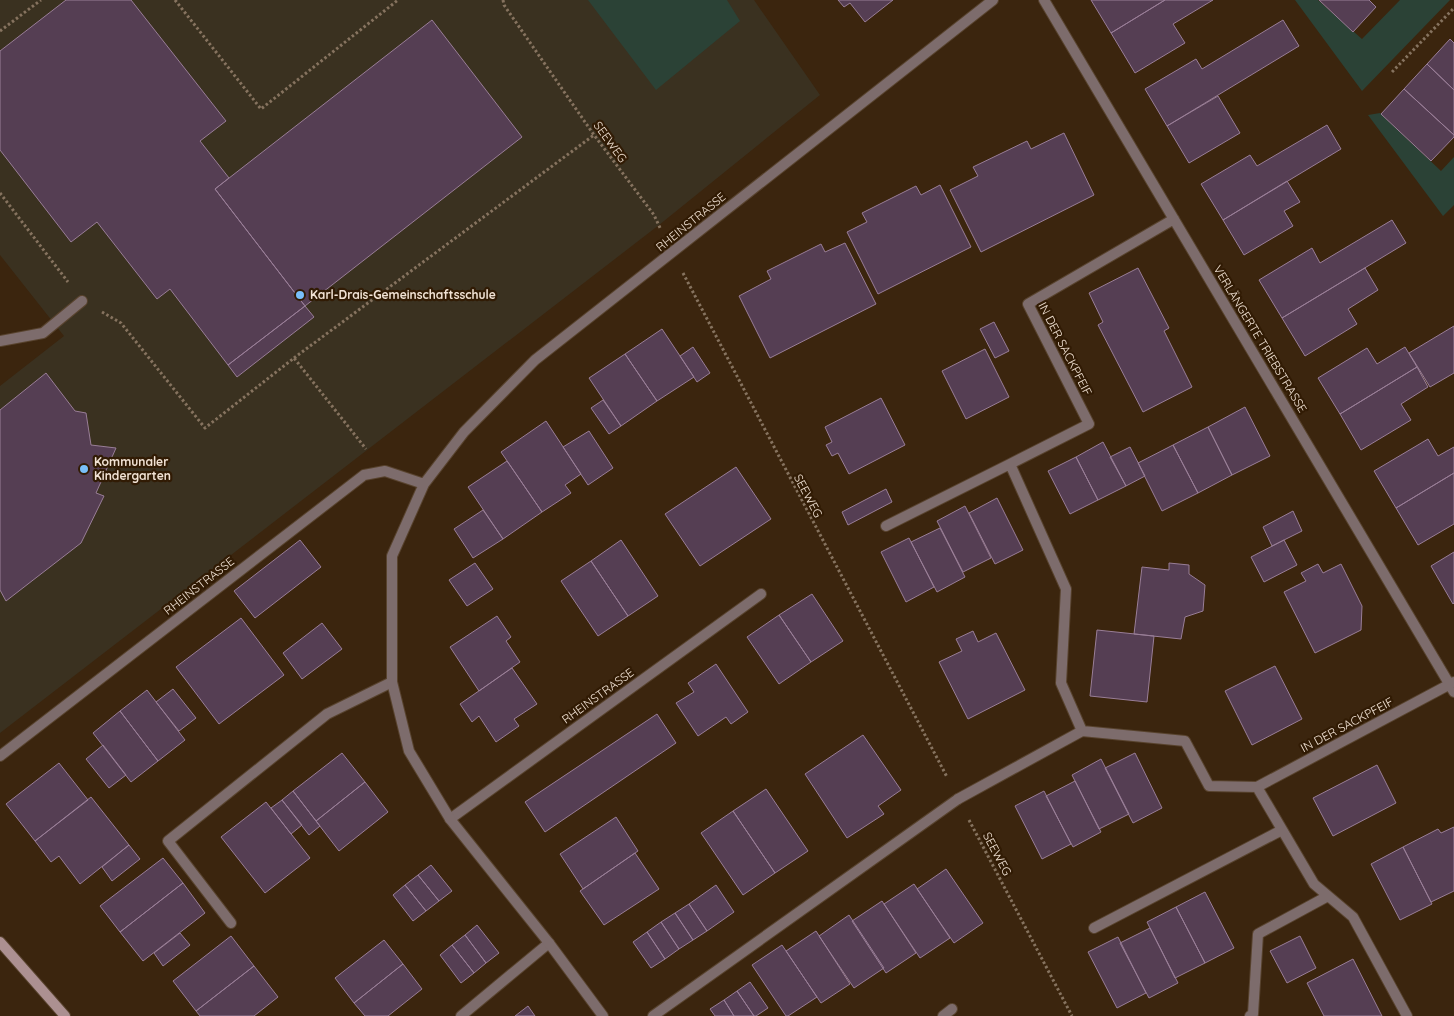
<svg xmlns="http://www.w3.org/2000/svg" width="1454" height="1016" font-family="Quicksand,sans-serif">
<rect width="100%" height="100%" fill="#3b250e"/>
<path fill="#3a3120" d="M0,0H754L820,95L659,225L0,733V386L64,336L0,255Z"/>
<path fill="#2b4236" d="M588,0H727L740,21L656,90Z
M1295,0H1318L1362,39L1400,0H1450L1362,91Z
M1380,113L1441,171L1454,157V205L1443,216L1368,115Z"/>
<path fill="#553e53" stroke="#997e97" d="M66,0H131L226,121L200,141L229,178L215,189L305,306L228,365L170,289L157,299L97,222L71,242L0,150V51Z
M838,0H893L865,22L850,3L844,7Z
M1091,0H1165L1111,33Z
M1165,0H1213L1173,24L1185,43L1135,73L1111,33Z
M1319,0H1369L1376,7L1353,32Z
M432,20L522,137L305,306L215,189Z
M1283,20L1299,46L1167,126L1145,89L1196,59L1202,69Z
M1450,39L1454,43V90L1427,64Z
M1427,64L1454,90V135L1404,89Z
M1404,89L1454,135V137L1431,161L1381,114Z
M1218,96L1240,133L1189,163L1167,126Z
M1327,125L1341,149L1223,220L1201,184L1250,155L1257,166Z
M1064,133L1094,195L981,252L950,190L978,176L973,167L1027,141L1031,149Z
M1287,181L1300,202L1284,211L1293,226L1244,255L1223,220Z
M940,185L971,247L878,294L847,232L867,222L862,213L916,186L921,195Z
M1392,220L1406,243L1282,318L1259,280L1312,248L1320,263Z
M845,243L876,304L770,358L739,296L771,279L767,271L821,244L825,252Z
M1138,268L1169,328L1164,331L1192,387L1143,412L1098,325L1103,322L1089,293Z
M1365,268L1378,290L1348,309L1357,324L1305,356L1282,318Z
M305,306L314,317L237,377L228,365Z
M994,322L1009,351L995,358L980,329Z
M1454,326V373L1430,387L1409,353Z
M662,329L694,377L657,401L625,354Z
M693,347L710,373L697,382L680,356Z
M1405,347L1417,367L1340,414L1318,378L1367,348L1377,364Z
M985,349L1009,397L966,419L942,371Z
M625,354L657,401L621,426L589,378Z
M1417,367L1428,387L1401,404L1411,420L1361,450L1340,414Z
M46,373L75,411L86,413L91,445L116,448L96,493L104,496L81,543L6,601L0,590V410Z
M881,398L905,445L849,474L838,453L832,456L826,445L832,442L825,427Z
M603,400L621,426L609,434L591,408Z
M1245,407L1270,456L1232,475L1208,427Z
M546,421L581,474L565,485L571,493L542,512L501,452Z
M1208,427L1232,475L1198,493L1173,445Z
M589,431L613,468L588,485L563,447Z
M1428,439L1438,456L1454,447V473L1396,508L1374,471Z
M1103,442L1126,486L1098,500L1076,457Z
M1173,445L1198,493L1162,511L1138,463Z
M1130,447L1145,476L1126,486L1110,457Z
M1076,457L1098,500L1070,514L1048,471Z
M507,461L542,512L503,539L468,487Z
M736,467L771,519L700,566L665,514Z
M1454,473V524L1418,545L1396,508Z
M886,489L892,502L848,525L842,512Z
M997,498L1023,550L995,564L969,513Z
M965,506L991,558L963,572L937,521Z
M483,510L503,539L473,558L454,529Z
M1293,511L1302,531L1272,546L1263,527Z
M940,528L965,577L937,592L911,542Z
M909,538L934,587L906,602L881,552Z
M300,540L321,567L255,618L234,591Z
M621,540L658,596L628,616L591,561Z
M1284,540L1297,565L1264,582L1251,557Z
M1454,552V603L1453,604L1431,566Z
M591,561L628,616L598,636L561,581Z
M475,563L493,589L467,606L449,580Z
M1169,563L1189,565V574L1205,585L1203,611L1185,617L1181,639L1134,634L1142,567L1169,570Z
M1318,564L1323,573L1341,564L1362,606L1361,630L1315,653L1284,592L1306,581L1301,573Z
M812,594L843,641L811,662L779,615Z
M779,615L811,662L779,684L747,637Z
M497,616L511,637L506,641L520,662L479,691L450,647Z
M241,618L284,675L219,724L176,667Z
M322,623L342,649L302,679L283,653Z
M1097,630L1154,636L1147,702L1090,696Z
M973,631L978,642L996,633L1025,690L968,719L939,662L962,651L956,639Z
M716,664L748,712L731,724L726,717L698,736L676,703L694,692L688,683Z
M1275,666L1302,719L1252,745L1225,691Z
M512,668L537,704L514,719L519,726L496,742L479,716L472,722L460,704Z
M173,689L196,718L179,731L156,702Z
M147,690L185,740L158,761L120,711Z
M120,711L158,761L131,782L93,733Z
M657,714L676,743L545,832L525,802Z
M863,735L901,790L878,806L884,814L847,838L805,774Z
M103,745L126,775L109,788L86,759Z
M342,753L365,782L316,821L293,791Z
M1135,753L1162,808L1133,823L1105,768Z
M1101,759L1129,814L1099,829L1072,775Z
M59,763L88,800L35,841L6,804Z
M1377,765L1396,803L1333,836L1313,798Z
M1075,781L1101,832L1073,847L1046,796Z
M365,782L388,812L339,851L316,821Z
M766,789L808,851L775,873L733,811Z
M293,791L320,826L309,835L282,800Z
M1044,791L1071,844L1042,859L1015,806Z
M91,797L129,845L80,884L59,856L51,862L35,841Z
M282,800L302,825L291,834L271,808Z
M266,802L310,858L265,893L221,837Z
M733,811L775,873L743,895L701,833Z
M616,817L638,851L583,889L560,854Z
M1454,827V891L1431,902L1403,847L1438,829L1441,833Z
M129,845L140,859L112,881L102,867Z
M1403,847L1432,904L1400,920L1371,864Z
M635,853L659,889L604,925L580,891Z
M163,858L183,883L120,932L100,906Z
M431,865L452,891L439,901L418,875Z
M946,869L983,923L954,943L917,889Z
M418,875L439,901L426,911L405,885Z
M183,883L205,913L143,961L120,932Z
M914,884L950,938L920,958L884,904Z
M405,885L426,911L413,921L393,895Z
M716,885L734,912L707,931L689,904Z
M1205,892L1234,948L1205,963L1176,907Z
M882,901L916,953L886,973L852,921Z
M689,904L707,931L693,940L675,913Z
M1176,907L1205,963L1175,978L1147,922Z
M675,913L693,940L679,949L661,922Z
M849,915L884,968L854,988L819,936Z
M661,922L679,949L665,959L647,932Z
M477,925L499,953L486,963L465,935Z
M1150,928L1178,983L1149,998L1120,943Z
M816,931L850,984L821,1003L786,951Z
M647,932L665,959L651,968L633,942Z
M180,933L190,945L163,966L154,953Z
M465,935L486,963L474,973L452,945Z
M231,936L254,966L196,1011L173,981Z
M1300,936L1316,968L1287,983L1270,951Z
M1118,937L1146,993L1117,1008L1088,952Z
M384,940L403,964L354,1003L335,978Z
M452,945L474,973L461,983L440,955Z
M782,945L817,997L788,1016H786L752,965Z
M1353,959L1382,1016H1324L1307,983Z
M403,964L422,989L388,1016H365L354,1003Z
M254,966L278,997L254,1016H200L196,1011Z
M750,982L768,1008L756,1016H754L737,991Z
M737,991L754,1016H734L724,1000Z
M724,1000L734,1016H715L710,1009Z
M528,1006L535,1016H515Z"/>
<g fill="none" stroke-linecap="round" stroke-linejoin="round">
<defs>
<path id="lane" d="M0,341L43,333L82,301
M450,819L761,594
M231,923L168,841L327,714L392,682
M461,1016L549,943
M653,1016L958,799
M943,1016L952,1009"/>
<path id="street" d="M1044,0L1454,692
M1174,219L1028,304L1089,424L1010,464L1066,589L1061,683L1082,731L1185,741L1209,786L1257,787
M886,526L1010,464
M0,756L364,475L385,471L424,484
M958,799L1082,731
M1094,928L1282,830
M603,1016L549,943L450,819L409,751L392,682V556L424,484L464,432L535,360L993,0
M1250,1016L1253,1014L1258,934L1328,896
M1407,1016L1353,917L1314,884L1257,787L1454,682"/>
<path id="secondary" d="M0,942L65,1016"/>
</defs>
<use href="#lane" stroke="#58432e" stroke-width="12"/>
<use href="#street" stroke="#58432e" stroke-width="12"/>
<use href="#secondary" stroke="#58432e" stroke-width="12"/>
<path stroke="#86735f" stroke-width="3" stroke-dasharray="2.5 2.5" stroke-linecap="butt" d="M175,0L261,109L398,0
M503,0L504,5L594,135L654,215L661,230
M0,31L41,0
M1392,72L1454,8
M0,193L68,282
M683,273L947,777
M102,312L121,323L205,428L294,358L366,449
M294,358L594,135
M969,820L1072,1016"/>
<use href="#lane" stroke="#7d6c6c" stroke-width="10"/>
<use href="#street" stroke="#7d6c6c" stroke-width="10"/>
<use href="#secondary" stroke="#ac9091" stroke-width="10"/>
</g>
<g fill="#79bff8" stroke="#311b04" stroke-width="2">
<circle cx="300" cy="295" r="5"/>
<circle cx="84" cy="469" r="5"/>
</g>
<g text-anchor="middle" stroke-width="4.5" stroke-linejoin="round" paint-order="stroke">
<g font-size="12" fill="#f1e2d4" stroke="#311b04">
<text transform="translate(610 142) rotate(54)" y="4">SEEWEG</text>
<text transform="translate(691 222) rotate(-39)" y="4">RHEINSTRASSE</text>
<text transform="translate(1260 339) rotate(59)" y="4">VERLÄNGERTE TRIEBSTRASSE</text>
<text transform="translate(1065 349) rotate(63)" y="4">IN DER SACKPFEIF</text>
<text transform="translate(808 496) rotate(62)" y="4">SEEWEG</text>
<text transform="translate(199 586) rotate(-38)" y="4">RHEINSTRASSE</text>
<text transform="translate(598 696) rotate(-36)" y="4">RHEINSTRASSE</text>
<text transform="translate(1347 725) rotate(-28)" y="4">IN DER SACKPFEIF</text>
<text transform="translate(997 854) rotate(62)" y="4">SEEWEG</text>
</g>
<g font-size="12" font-weight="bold" fill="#f1e2d4" stroke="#311b04" text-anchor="start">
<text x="310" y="299">Karl-Drais-Gemeinschaftsschule</text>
<text x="94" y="466">Kommunaler<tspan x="94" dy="14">Kindergarten</tspan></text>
</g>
</g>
</svg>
